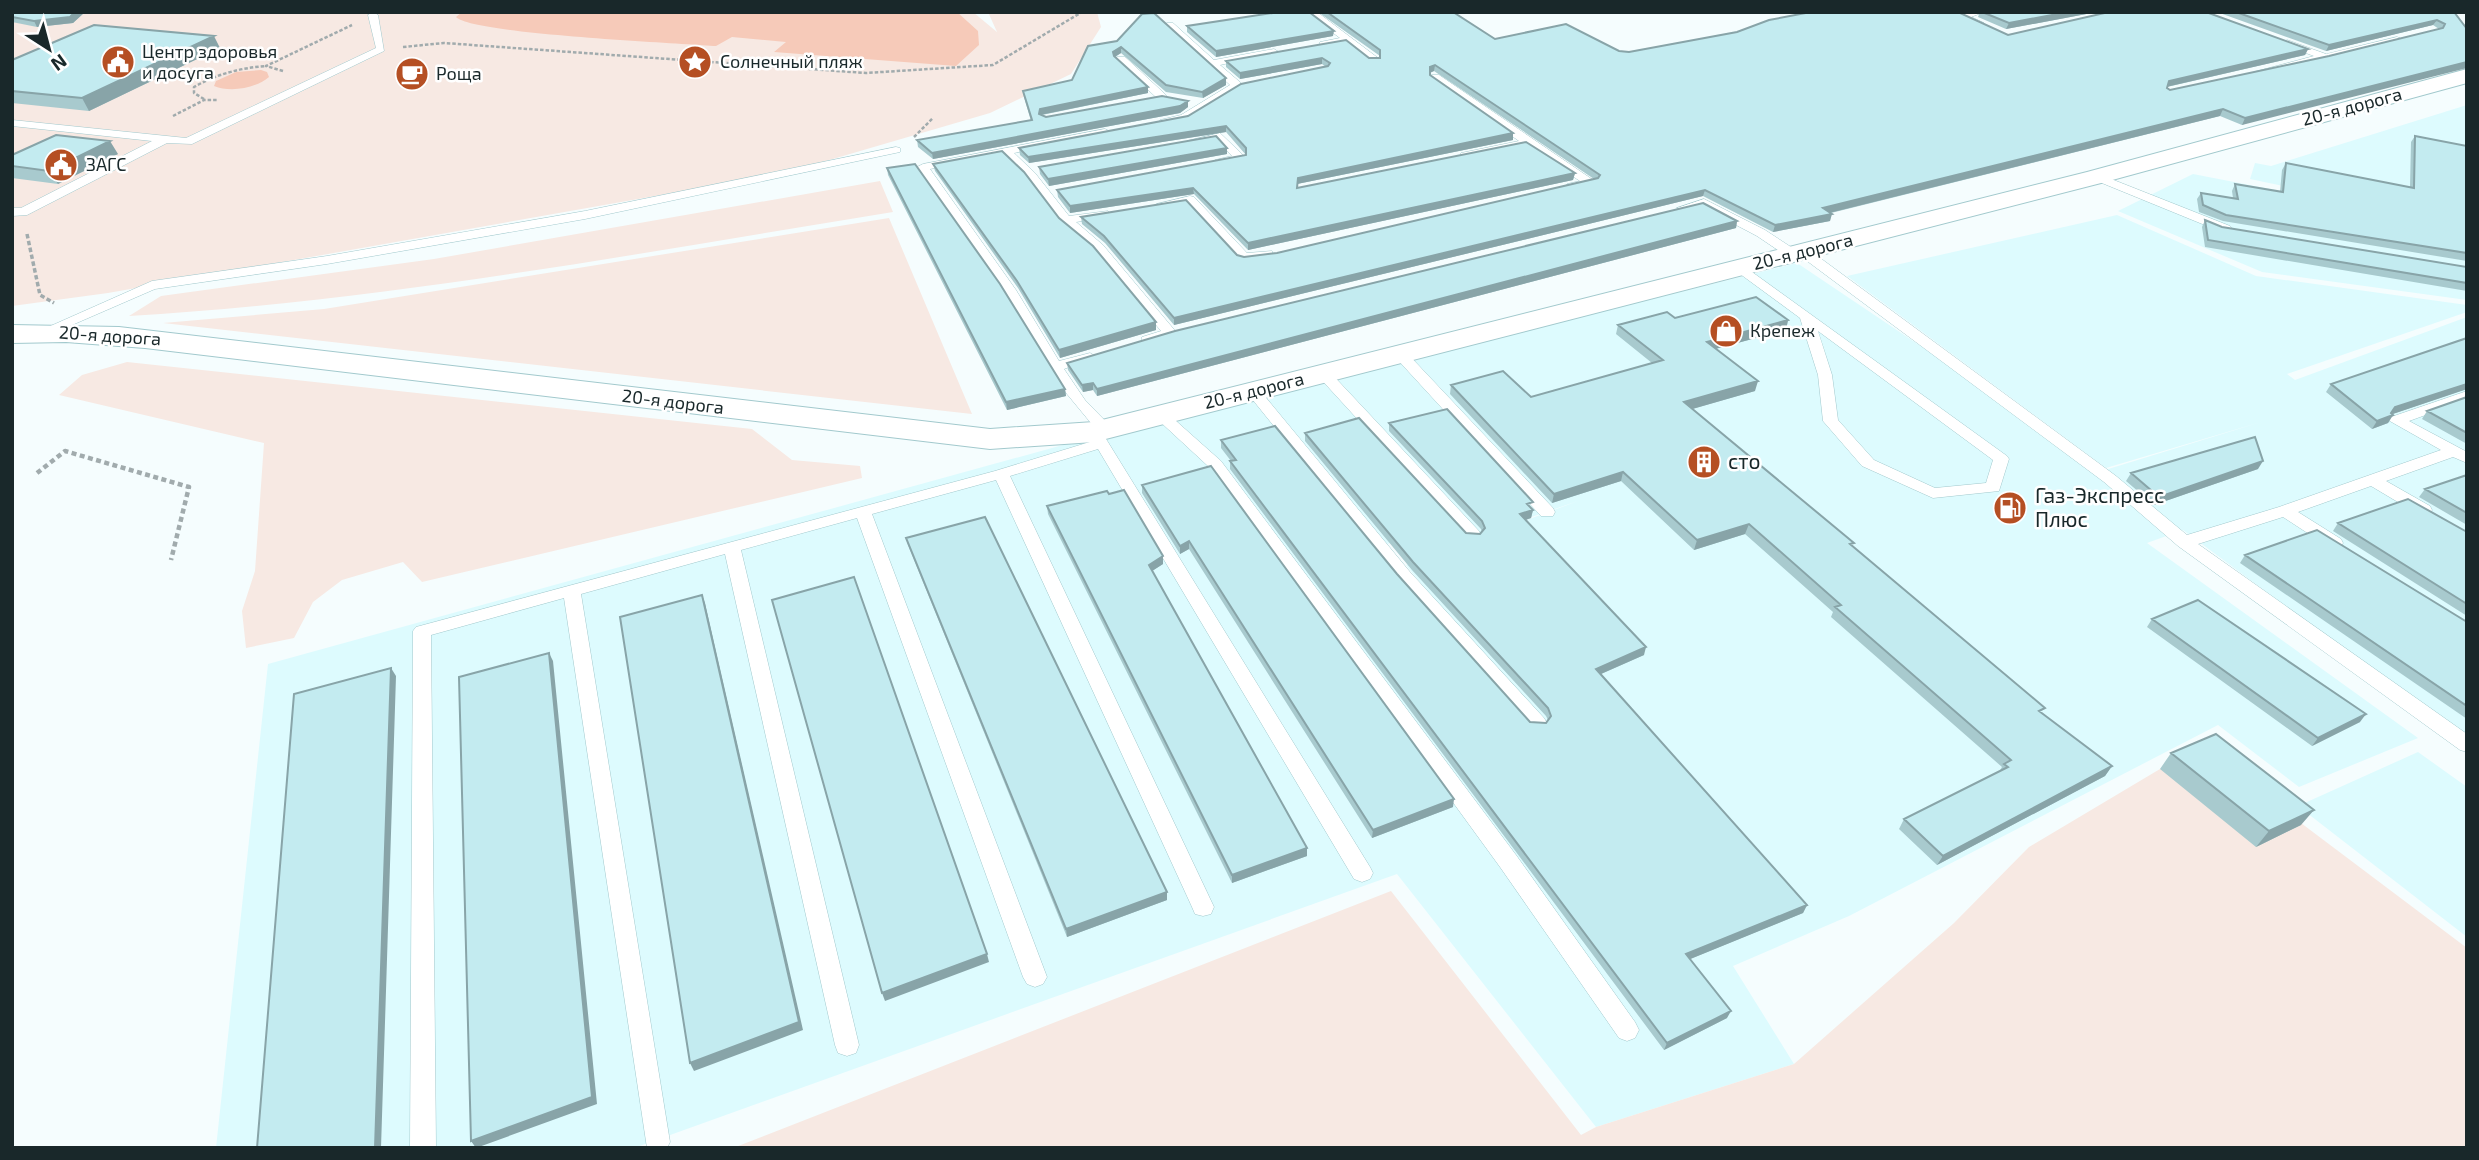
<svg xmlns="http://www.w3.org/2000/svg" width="2479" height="1160" font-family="'Exo 2',sans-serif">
<rect width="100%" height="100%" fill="#f5fdfe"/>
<path fill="#ddfbfe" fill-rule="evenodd" d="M2467,105V224L2250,179L2255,163L2271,166Z
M2193,174L2467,227V300L2262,272L2118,211Z
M2117,215L2256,276L2467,305V312L2287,374L2295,380L2467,317V741L2183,530L2147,543L2418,738L2299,787L2218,725L1849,916L1733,966L1794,1064L1596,1127L1397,874L634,1148H216L268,664L1070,443L1797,263L2105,470L2261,422L2106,468L1847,276ZM1578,501L1406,565L1496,676L1381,546L1447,525L1459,542Z
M2418,752L2467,787V937L2298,806Z"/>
<path fill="#f7e9e3" d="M12,12H973L997,32L988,12H1097L1101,27L1071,74L990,113L785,173L108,293L12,306Z
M880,181L893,212C639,253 386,301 129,316L161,296L434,259Z
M889,218L972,414L163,323L324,309Z
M127,362L752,429L792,460L860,466L862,478L422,582L403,562L342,580L313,602L294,638L246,648L242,611L255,571L264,443L59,395L82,375Z
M2204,750L2467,948V1148H733L1391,891L1581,1135L1596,1127L1794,1064L1954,923L2029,847L2160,769Z"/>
<path fill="#f6cab9" d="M462,12H957L978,31L979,45L956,66L774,52L786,42L732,37L716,46C679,43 472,34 456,17Z
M261,70L267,72L269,77C256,88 231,93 214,86L216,81L236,72Z"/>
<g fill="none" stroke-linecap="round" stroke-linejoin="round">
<defs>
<path id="service" d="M373,12L378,15L384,51L192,144L167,143L27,215L12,216V208H21L152,141L12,126V120L186,138L376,48L368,15Z
M1310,12H1317L1378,58V62H1370L1346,43L1320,46V42L1340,38L1310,16Z
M1966,12H1984L1971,17L1984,23L1976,25L1956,16Z
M1167,23H1173L1214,60L1274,49L1279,52L1220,65L1241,83V87L1188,120L1160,124V120L1181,115L1230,85L1167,27Z
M2397,37L2400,38V42L2259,75L2254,72L2314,56L2284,45L2282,43L2287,40L2326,54Z
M1117,57H1125L1166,95V99H1158L1117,61Z
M1431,75H1439L1596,182L1567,190V184L1580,181L1526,146L1461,157V153L1519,141L1431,79Z
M1105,129L1111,132L1109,134L1014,153L1035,173L1069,216L1108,211V217L1076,222L1103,245L1177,333L1147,344L1142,343V337L1161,331L1095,251L1062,223L1027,177L1004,155L930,169L1016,290L1059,361L1090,353L1097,357L1064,369L1085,400L1114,430L1111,433L1103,434L1370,867L1373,873L1370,879L1362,882L1354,879L1098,449L1010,476L1214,907L1211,914L1203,916L1195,914L1192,907L996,480L872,514L1047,977L1043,984L1035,987L1027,984L1023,977L857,518L741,550L859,1045L856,1053L847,1056L838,1053L835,1045L725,554L581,594L670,1142L667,1148H647L564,598L431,635L436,1148H410L413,631L416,627L995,471L1093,441L1086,432L1095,428L1062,388L1003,290L917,167L923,164Z
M1220,133L1244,156V160L1215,164V160L1232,156L1217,140L1194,144L1188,141Z
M896,147L900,148V152L585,219L327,264L155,289L49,335H39L37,332L152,281L327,256L585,211Z
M2096,173L2230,226L2232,229L2222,232L2092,179L2090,177Z
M1190,196L1194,197L1247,253L1272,251V257L1239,260L1187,204L1163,208L1157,204Z
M1704,199L1765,230L1797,251L1808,249L2116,476L2187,535L2279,507L2441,450L2388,420L2391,417L2467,391V400L2409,421L2467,452V463L2453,457L2386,481L2430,506L2432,510L2430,514H2418L2371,486L2298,512L2341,539L2343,543L2341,547H2329L2283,517L2198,544L2467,734V752L2460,750L2178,546L2104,482L1799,255L1788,257L1757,236L1702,207L1683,212L1677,208Z
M1741,264L2007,456L2009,459L1999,491L1933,498L1862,466L1823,421L1818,375L1800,318L1736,271V265ZM1818,331L1993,460L1986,483L1935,488L1874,460L1838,420L1832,375Z
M1401,351L1406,352L1553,508L1555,512L1553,516H1541L1396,358V352Z
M1323,369L1328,370L1479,531L1481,535L1479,539H1467L1318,376V370Z
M1253,387L1258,388L1410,572L1544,718L1547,723L1544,728H1530L1398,580L1248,394L1246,391Z
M1161,410L1166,412L1221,461L1516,855L1635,1022L1639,1030L1635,1038L1627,1041L1619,1038L1500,867L1209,467L1156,418L1153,415Z"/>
<path id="secondary" d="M2467,69V83L2105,182L1094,442L990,449L145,348L66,342L12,343V325L119,327L990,429L1094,422L2087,172Z"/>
</defs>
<use href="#service" stroke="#a2c9cd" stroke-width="1"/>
<use href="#secondary" stroke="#a2c9cd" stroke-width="2"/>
<path stroke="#a1abad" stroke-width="2.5" stroke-dasharray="3.5 2" stroke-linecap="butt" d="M403,47L444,43L866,73L993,65L1082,12
M283,71L266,66L352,25
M204,99L194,93V87C217,74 240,68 266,66
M173,116L204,100H217
M914,137L933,118"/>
<path stroke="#a1abad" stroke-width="3.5" stroke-dasharray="4.5 2.5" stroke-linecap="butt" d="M27,234L40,295L54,303"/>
<path stroke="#a1abad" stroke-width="4.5" stroke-dasharray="5 3.5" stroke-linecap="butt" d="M37,473L65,451L189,487L171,560"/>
<use href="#service" fill="#fff" fill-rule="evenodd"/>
<use href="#secondary" fill="#fff" fill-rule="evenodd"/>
</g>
<path fill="#a8cace" d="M12,12H85L73,23L37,27L12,22Z
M1318,12H1453L1495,39L1629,52L1737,32L1811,12H1961L1960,13L2008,35L2308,49L2305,55L2167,87L2170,90L2329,56L2439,29L2433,25L2326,51L2217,12H2454L2467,29L2242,125L2220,116L1831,213L1830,221L1773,232L1703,196L1174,325L1105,243L1082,224L1081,217L1244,257L1277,253L1594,179L1434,71L1430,73V75L1513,133V140L1297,184V188L1575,173L1573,180L1248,250L1194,194L1070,213L1058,197L1057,190L1246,155L1226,132L1029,163L1020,155L1019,148L1188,116L1326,67L1322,64L1240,79L1226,67V61L1380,58V56Z
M1980,12H2097L2006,29L1978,17Z
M1187,26L1333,36L1216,57L1187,32Z
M1117,41L1226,85L1203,98L1166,92L1121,53L1115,57L1148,87V93L1042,115L1046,117L1188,107L1180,113L933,159L918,147L917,140L1031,121L1024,97L1023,91L1072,80Z
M220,48L89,111L12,103V60Z
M2415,136L2467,146V261L2223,221L2199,212L2197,199L2201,193L2233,198L2232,191L2235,184L2280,192L2282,170L2286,163L2410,187L2411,142Z
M1227,148V154L1049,186L1040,174L1039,167Z
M118,154L58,184L12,178V155Z
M933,164L1059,218L1156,322V330L1060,358L1018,288L935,171Z
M887,168L1065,389L1066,396L1007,410L888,175Z
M2205,220L2222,227L2467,267V291L2205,247L2202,227Z
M1737,221L1736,228L1097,396L1093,390L1083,392L1068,370L1067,363Z
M1675,318L1788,320L1786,330L1715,349L1755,391L1692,409L1853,546L2042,713L2112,766L2105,776L1937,865L1899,829L1904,819L1999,772L2002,767L1831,617L1833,612L1745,534L1694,550L1621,481L1552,503L1450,394L1451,385L1531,397L1652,363L1616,334L1618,325Z
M2331,384L2467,389L2392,414L2393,415L2388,423L2372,429L2326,392Z
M2467,397V444L2422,419L2427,411Z
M1389,423L1533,510L1531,518L1526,520L1644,655L1601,674L1807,905L1803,913L1690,959L1727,1018L1664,1050L1230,469V461H1231L1221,448V440L1397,574L1530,722L1546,723L1548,720L1546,716L1412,570L1305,441V433L1466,533L1480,534L1482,532L1481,529L1389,431Z
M2258,469L2154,505L2126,481L2131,473Z
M2467,475V525L2419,497L2425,489Z
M1142,485L1453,807L1372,838L1189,549L1180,554L1142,493Z
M1047,506L1163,564L1152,571L1307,856L1232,883L1048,514Z
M2338,523L2467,532V616L2333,531Z
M906,538L1167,892V900L1067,937L908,545Z
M2245,555L2467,622V719L2240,563Z
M2152,619L2360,722L2312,746L2147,627Z
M2171,753L2301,825L2256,847L2160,769Z"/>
<path fill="#88a4a8" d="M75,12H85L73,23L37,27L34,21Z
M2068,12H2097L2006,29L2009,23Z
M2437,20L2433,25L2326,51L2329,45Z
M1334,31L1333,36L1216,57V51Z
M214,36L220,48L89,111L82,98Z
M1121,47V53L1113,58V52Z
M2308,49L2305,55L2166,87L2169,81Z
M1322,58V64L1240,79V73Z
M2467,62V68L2242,125L2245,118Z
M1435,65L1434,71L1429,73L1430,67Z
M1226,78V85L1203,98L1202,92Z
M1148,87V93L1040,115L1039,114L1040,109Z
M1188,101V107L1180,113L933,159L932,153Z
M2223,109L2220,116L1821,215L1823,208Z
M1226,126V132L1029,163L1028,157Z
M1513,133V140L1297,184L1298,178Z
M110,141L118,154L58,184L49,171Z
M1227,148V154L1049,186L1048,179Z
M1575,173L1573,180L1248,250V243Z
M1193,188L1194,194L1070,213V206Z
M1705,190L1703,196L1174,325V318Z
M1832,214L1830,221L1773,232L1775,225Z
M1737,221L1736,228L1097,396V389Z
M1788,320L1786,330L1704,352L1707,342Z
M1156,322V330L1060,358L1059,350Z
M1758,381L1755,391L1682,412L1684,402Z
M1093,383V390L1083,392L1082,385Z
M2467,384V389L2390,415H2393L2388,423L2372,429L2377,421L2395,407Z
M1065,389L1066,396L1007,410L1006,402Z
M2263,461L2258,469L2154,505L2159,497Z
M1623,472L1621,481L1552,503L1554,494Z
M1533,510L1531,518L1519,522L1520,514Z
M1749,524L1745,534L1694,550L1697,540Z
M1189,541V549L1180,554V546Z
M1163,556V564L1149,573V565Z
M702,595L705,603L803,1030L694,1071L690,1063Z
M1646,647L1644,655L1594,677L1596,669Z
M549,653L553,661L597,1104L476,1148L471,1141Z
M391,668L396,676L381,1148H375Z
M2366,714L2360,722L2312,746L2318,738Z
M2112,766L2105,776L1937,865L1943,856Z
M1454,799L1453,807L1372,838L1373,830Z
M2314,810L2301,825L2256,847L2269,831Z
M1307,848V856L1232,883V875Z
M1167,892V900L1067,937L1066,929Z
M1807,905L1803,913L1683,962L1686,954Z
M987,954L989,962L885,1001L882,993Z
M1731,1011L1727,1018L1664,1050L1667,1043Z"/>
<path fill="#c3ebf0" stroke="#88a4a8" stroke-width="2" d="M12,12H75L70,17L34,21L12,17Z
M1279,12H1309L1334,31L1216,51L1187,26Z
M1327,12H1453L1495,39L1566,24L1619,51L1629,52L1737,32L1769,20L1811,12H1958L2008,35L2109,12H2206L2308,49L2169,81L2167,88L2170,90L2329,56L2443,28L2445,24L2437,20L2329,45L2236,12H2454L2467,29V62L2245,118L2223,109L1823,208L1832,214L1775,225L1705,190L1174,318L1104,236L1081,217L1186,200L1237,255L1244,257L1277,253L1598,178L1600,175L1435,65L1430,67V75L1513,133L1298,178L1297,188L1526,142L1575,173L1248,243L1193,188L1070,206L1057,190L1246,155V148L1226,126L1028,157L1019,148L1188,116L1241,84L1328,66L1330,63L1322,58L1240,73L1226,61L1346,40L1369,58H1380V50Z
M1982,12H2068L2009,23Z
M1154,13L1226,78L1202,92L1166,85L1121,47L1113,52L1114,56L1148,87L1040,109L1039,114L1046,117L1162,96L1188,101L1180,106L932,153L917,140L1032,120L1023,91L1072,80L1088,46L1117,41L1142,14Z
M94,25L214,36L82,98L12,91V60Z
M56,135L110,141L49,171L12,166V155Z
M1216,136L1227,148L1048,179L1039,167Z
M2415,136L2467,146V253L2226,215L2203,205L2201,193L2238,199L2235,184L2283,192L2286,163L2414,188Z
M1002,151L1024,172L1059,218L1093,246L1156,322L1059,350L1017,281L933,164Z
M915,164L1000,284L1065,389L1006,402L887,168Z
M1703,203L1737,221L1097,389L1093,383L1082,385L1067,363L1175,331Z
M2205,220L2222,227L2467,267V283L2208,240Z
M1756,297L1788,320L1707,342L1758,381L1684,402L1854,543L1850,544L2045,708L2039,711L2112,766L1943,856L1904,819L2008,767L2004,764L2011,760L1835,607L1841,605L1749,524L1697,540L1623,472L1554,494L1451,385L1503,371L1531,397L1663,360L1618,325L1667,312L1675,318Z
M2467,338V384L2395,407L2391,413L2393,415L2377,421L2331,384Z
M2467,397V433L2427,411Z
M1447,409L1533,502L1527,504L1533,510L1520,514L1646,647L1596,669L1807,905L1686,954L1731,1011L1667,1043L1230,461L1236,460L1221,440L1275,426L1397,574L1530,722L1546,723L1551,716L1548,708L1413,562L1305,433L1359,418L1466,533L1480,534L1485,528L1482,521L1389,423Z
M2255,437L2263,461L2159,497L2131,473Z
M1211,466L1454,799L1373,830L1189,541L1180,546L1142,485Z
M2467,475V513L2425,489Z
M1124,490L1163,556L1149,565L1307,848L1232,875L1047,506L1107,491L1109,494Z
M2408,499L2467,532V604L2338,523Z
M985,517L1167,892L1066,929L906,538Z
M2317,530L2467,622V706L2245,555Z
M854,577L987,954L882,993L772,600Z
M702,595L799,1022L690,1063L620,617Z
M2198,600L2366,714L2318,738L2152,619Z
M549,653L592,1097L471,1141L459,677Z
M391,668L375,1148H257L294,694Z
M2216,734L2314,810L2269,831L2171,753Z"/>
<defs>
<symbol id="civic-disc" viewBox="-11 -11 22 22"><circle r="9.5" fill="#b54f23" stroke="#fff"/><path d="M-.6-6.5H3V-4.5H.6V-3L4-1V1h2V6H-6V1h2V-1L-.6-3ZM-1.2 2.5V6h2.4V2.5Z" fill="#fff"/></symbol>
<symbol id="sight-disc" viewBox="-11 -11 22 22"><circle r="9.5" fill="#b54f23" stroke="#fff"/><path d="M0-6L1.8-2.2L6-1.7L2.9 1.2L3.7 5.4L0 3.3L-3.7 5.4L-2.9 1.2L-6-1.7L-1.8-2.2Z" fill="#fff"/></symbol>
<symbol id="cafe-disc" viewBox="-11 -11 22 22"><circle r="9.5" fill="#b54f23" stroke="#fff"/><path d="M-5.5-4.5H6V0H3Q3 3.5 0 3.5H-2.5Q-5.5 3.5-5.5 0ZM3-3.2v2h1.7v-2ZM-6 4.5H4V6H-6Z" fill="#fff"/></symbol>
<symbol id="shop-disc" viewBox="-11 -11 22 22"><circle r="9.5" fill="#b54f23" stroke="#fff"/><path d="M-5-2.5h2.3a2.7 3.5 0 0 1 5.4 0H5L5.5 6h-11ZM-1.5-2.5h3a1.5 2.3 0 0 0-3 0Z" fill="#fff"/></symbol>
<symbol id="building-disc" viewBox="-11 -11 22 22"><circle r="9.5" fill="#b54f23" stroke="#fff"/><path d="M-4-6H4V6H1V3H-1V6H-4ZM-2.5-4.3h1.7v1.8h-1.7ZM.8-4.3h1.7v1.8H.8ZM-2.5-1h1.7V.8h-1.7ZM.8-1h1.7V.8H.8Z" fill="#fff"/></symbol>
<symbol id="fuel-disc" viewBox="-11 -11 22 22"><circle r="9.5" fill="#b54f23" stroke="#fff"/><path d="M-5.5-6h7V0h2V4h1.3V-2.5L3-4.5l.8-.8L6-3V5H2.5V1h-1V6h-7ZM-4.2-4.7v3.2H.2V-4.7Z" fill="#fff"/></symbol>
</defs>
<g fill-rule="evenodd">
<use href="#civic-disc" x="99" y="43" width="38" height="38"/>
<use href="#sight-disc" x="676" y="43" width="38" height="38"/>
<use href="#cafe-disc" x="393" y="55" width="38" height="38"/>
<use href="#civic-disc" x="42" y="146" width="38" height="38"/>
<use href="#shop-disc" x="1707" y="312" width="38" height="38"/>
<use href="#building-disc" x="1685" y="443" width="38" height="38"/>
<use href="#fuel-disc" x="1991" y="489" width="38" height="38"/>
</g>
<g text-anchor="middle" stroke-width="5" stroke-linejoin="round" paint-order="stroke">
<g font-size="18" fill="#19282a" stroke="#fff" text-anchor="start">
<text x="142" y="58">Центр здоровья<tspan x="142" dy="21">и досуга</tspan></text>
<text x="720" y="68">Солнечный пляж</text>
<text x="436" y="80">Роща</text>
<text x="86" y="171">ЗАГС</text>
<text x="1750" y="337">Крепеж</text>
</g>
<g font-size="18" fill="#19282a" stroke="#fff">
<text transform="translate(2352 107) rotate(-15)" y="6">20-я дорога</text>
<text transform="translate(1803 252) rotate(-14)" y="6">20-я дорога</text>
<text transform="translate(110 336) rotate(4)" y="6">20-я дорога</text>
<text transform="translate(1254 391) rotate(-14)" y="6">20-я дорога</text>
<text transform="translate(673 402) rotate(7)" y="6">20-я дорога</text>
</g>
<g font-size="21" fill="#19282a" stroke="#fff" text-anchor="start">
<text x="1728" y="469">сто</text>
<text x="2035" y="503">Газ-Экспресс<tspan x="2035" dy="24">Плюс</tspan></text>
</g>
</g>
<rect width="2479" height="1160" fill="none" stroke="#19282a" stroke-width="28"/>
<g transform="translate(49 49) rotate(144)" stroke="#ffffff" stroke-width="5" paint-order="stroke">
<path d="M0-5L12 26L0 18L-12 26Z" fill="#19282a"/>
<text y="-10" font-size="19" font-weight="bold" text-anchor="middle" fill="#19282a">N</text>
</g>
</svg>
